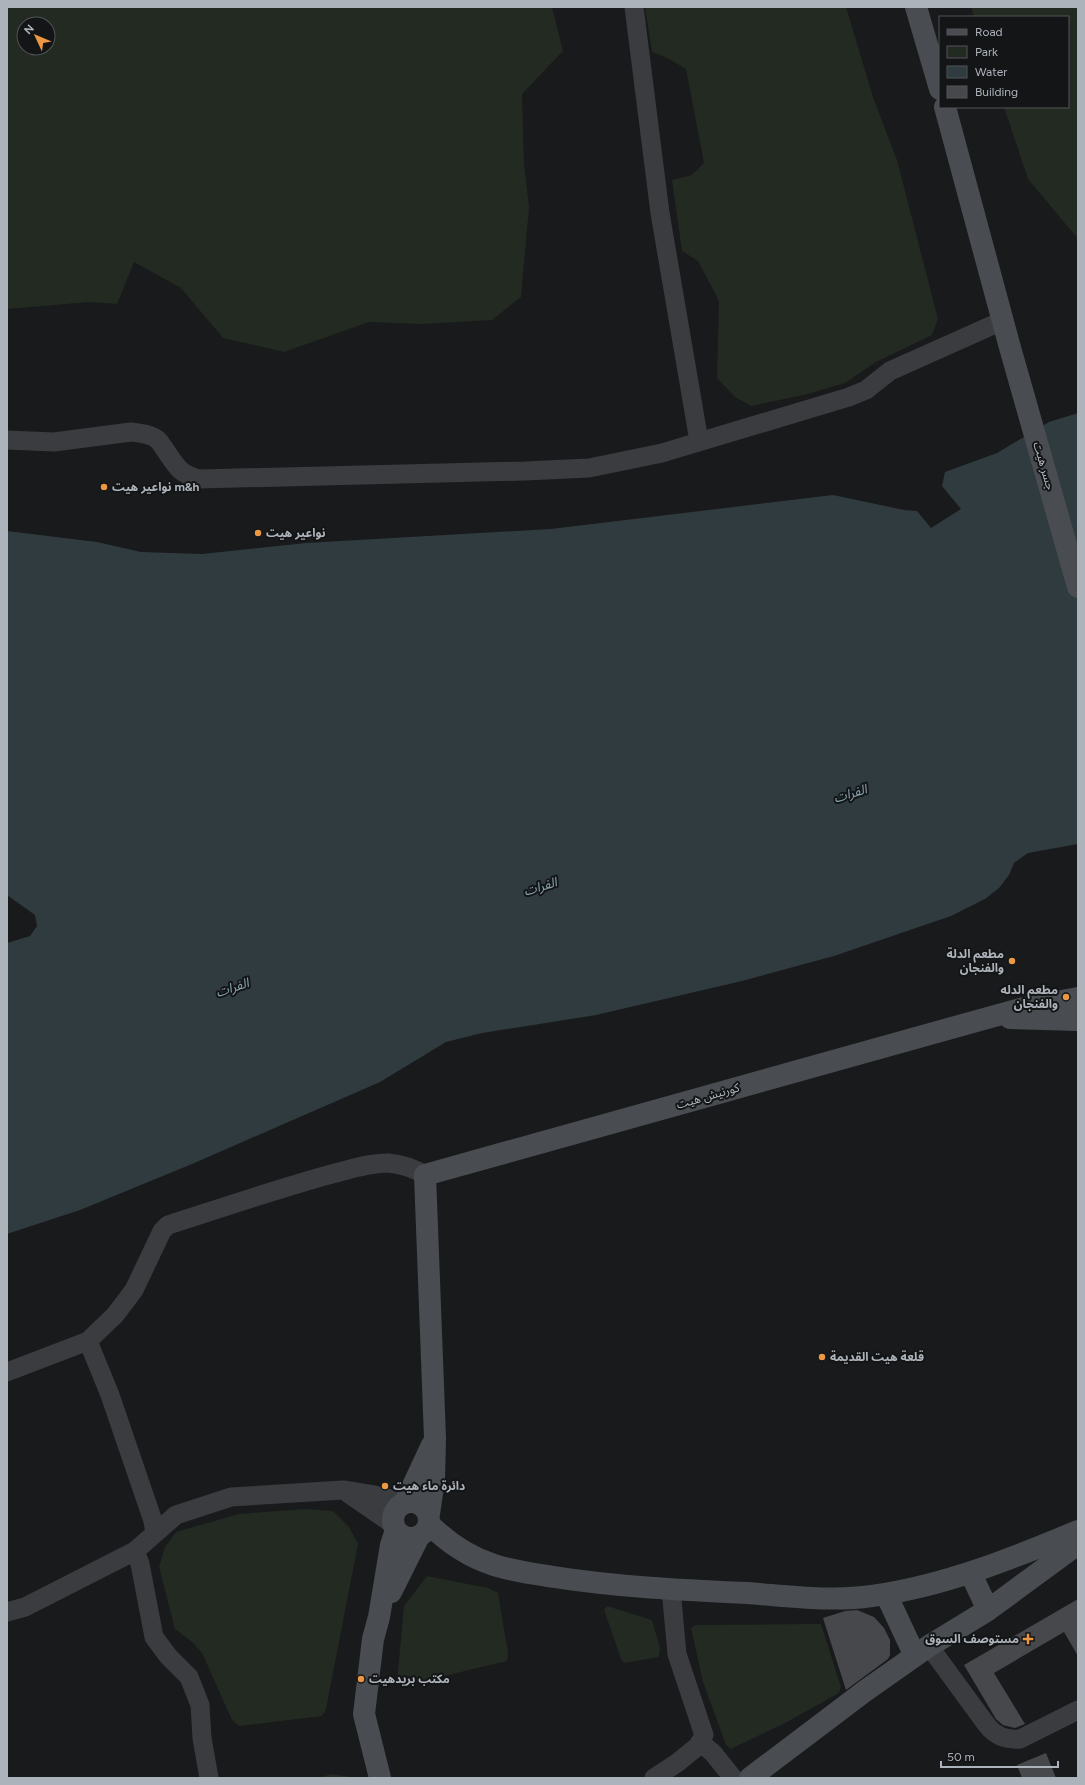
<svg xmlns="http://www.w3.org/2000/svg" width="1085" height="1785" font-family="Figtree,'Noto Sans Arabic',sans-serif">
<rect width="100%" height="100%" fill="#191a1c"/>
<path fill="#222a21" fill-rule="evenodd" d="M7,7H552L563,51L522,94L524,163L529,207L521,297L492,320L421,324L369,322L284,352L223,338L181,288L134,262L117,304L90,302L7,309ZM24,24H48V48H24Z
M645,7H846L873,97L897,160L938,319L932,335L876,362L845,383L808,394L751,406L735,397L717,378L719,301L698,261L682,251L672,180L692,175L704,163L686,69L667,58L652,52Z
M971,7H1078V239L1028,179L1004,107H1068V17H974Z
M305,1509L333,1511L349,1527L358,1544L326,1709L322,1716L239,1726L232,1720L202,1653L192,1642L175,1629L159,1567L165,1547L176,1532L239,1514Z
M427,1576L488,1588L498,1593L508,1653L507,1661L402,1686L397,1682L404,1606Z
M607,1606L652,1620L660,1648L659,1657L624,1663L621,1659L604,1610Z
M811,1624H821L841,1687L839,1693L785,1723L731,1749L726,1745L703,1682L691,1628L695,1625Z
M331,1774L351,1777V1778H318Z"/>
<path fill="#303b3f" d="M1078,413V844L1028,853L1014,863L1009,875L999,888L985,899L951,916L834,956L742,981L596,1015L482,1033L446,1042L380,1082L192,1164L80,1210L7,1234V943L30,936L37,926L35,915L7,895V531L97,542L141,552L202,554L306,543L551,529L833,495L904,510L917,511L931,528L961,509L942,486L945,472L997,453L1049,422Z"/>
<path fill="#47484c" d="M1078,1599V1656L1064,1632L994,1673L1025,1724L1015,1728L1003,1725L996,1719L964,1665Z
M857,1610L874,1617L884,1628L890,1640V1655L888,1659L846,1690L823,1618L845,1611Z
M1046,1753L1056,1778H1022L1017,1765Z"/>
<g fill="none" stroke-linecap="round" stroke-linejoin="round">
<path stroke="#3b3c40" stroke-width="19" d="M634,7L660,213L699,441
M7,440L54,442L131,432C140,433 151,434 158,440C161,443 163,447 166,451C176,466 179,473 198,479L525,471L589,468L662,453L849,397L866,390L890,371L1004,320
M7,1372L88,1341
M349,1494L394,1525
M155,1533L153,1521L110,1395L88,1341L115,1315L134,1290L162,1231L168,1225C221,1208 274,1190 328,1175C348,1170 368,1163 388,1163C401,1164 413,1168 425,1175
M135,1551L140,1564L154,1637L168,1656L189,1677L200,1705L202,1738L209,1778
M7,1612L25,1607L135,1551L176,1515L231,1497L343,1490L374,1495L405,1503
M929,1646L986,1724C995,1736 1005,1740 1020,1739L1078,1710
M700,1742L713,1753L733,1778
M654,1778L677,1763L698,1746L704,1735L677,1654L671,1589"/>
<path stroke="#494c50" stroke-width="22" d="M916,7L940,89
M945,107L1009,344L1078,587
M1010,1018L1078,1020
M393 1520a18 18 0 1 1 36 0a18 18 0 1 1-36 0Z
M405,1503L432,1445
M429,1514L434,1480L435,1438L425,1175L991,1017L1024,1008L1078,998
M429,1524C448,1543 469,1557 494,1565C513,1571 535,1574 554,1577C618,1587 682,1590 747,1593C788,1596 831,1602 872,1596C944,1586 1011,1559 1078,1531
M971,1574L988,1610
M391,1592L419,1536
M886,1594L915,1656
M380,1778L364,1714L373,1639L379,1617L391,1545L396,1530
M750,1778L865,1691L929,1646L988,1610L1078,1544"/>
</g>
<g fill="#ea9843" stroke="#141517" stroke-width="1.5">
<circle cx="104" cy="487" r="4"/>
<circle cx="258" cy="533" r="4"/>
<circle cx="1012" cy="961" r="4"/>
<circle cx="1066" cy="997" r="4"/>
<circle cx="822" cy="1357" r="4"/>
<circle cx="385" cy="1486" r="4"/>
<path d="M1026 1633h4v4h4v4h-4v4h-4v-4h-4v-4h4z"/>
<circle cx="361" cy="1679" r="4"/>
</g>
<g text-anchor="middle" stroke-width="4" stroke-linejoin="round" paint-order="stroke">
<g font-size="12" fill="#adb3ba" stroke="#141517">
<text transform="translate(1044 466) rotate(74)" y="4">جسر هيت</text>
<text transform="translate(708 1096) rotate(-16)" y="4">كورنيش هيت</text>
</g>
<g font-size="12" font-weight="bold" fill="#adb3ba" stroke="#141517" text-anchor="start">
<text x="112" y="491">نواعير هيت m&amp;h</text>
<text x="266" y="537">نواعير هيت</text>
<text x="1004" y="958" text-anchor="end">مطعم الدلة<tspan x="1004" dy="14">والفنجان</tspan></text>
<text x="1058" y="994" text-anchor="end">مطعم الدله<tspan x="1058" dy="14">والفنجان</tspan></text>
<text x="830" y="1361">قلعة هيت القديمة</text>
<text x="393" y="1490">دائرة ماء هيت</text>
<text x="1019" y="1643" text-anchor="end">مستوصف السوق</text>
<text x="369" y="1683">مكتب بريدهيت</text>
</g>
<g font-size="13" font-style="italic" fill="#86a5b3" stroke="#141517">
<text transform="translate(850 793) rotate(-17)" y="5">الفرات</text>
<text transform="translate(540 886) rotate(-17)" y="5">الفرات</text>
<text transform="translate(232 987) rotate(-18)" y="5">الفرات</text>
</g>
</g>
<rect width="1085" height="1785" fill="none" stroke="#adb3ba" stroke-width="16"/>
<rect x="939" y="16" width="130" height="92" fill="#141517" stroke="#515458"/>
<rect x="947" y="29" width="20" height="6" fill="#494c50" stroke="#515458"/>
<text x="975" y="36" font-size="12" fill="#adb3ba">Road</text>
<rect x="947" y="46" width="20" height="12" fill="#222a21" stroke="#515458"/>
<text x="975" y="56" font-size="12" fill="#adb3ba">Park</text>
<rect x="947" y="66" width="20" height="12" fill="#303b3f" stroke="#515458"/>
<text x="975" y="76" font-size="12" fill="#adb3ba">Water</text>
<rect x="947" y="86" width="20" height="12" fill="#47484c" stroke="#515458"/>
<text x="975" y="96" font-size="12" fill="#adb3ba">Building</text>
<g transform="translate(36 36) rotate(314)"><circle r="19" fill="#141517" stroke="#515458"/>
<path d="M0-3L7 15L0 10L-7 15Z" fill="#ea9843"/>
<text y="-6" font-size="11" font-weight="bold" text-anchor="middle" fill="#adb3ba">N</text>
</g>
<path d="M941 1761v6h117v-6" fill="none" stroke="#adb3ba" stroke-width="2"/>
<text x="947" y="1761" font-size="12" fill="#adb3ba" stroke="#141517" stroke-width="3" paint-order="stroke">50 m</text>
</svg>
